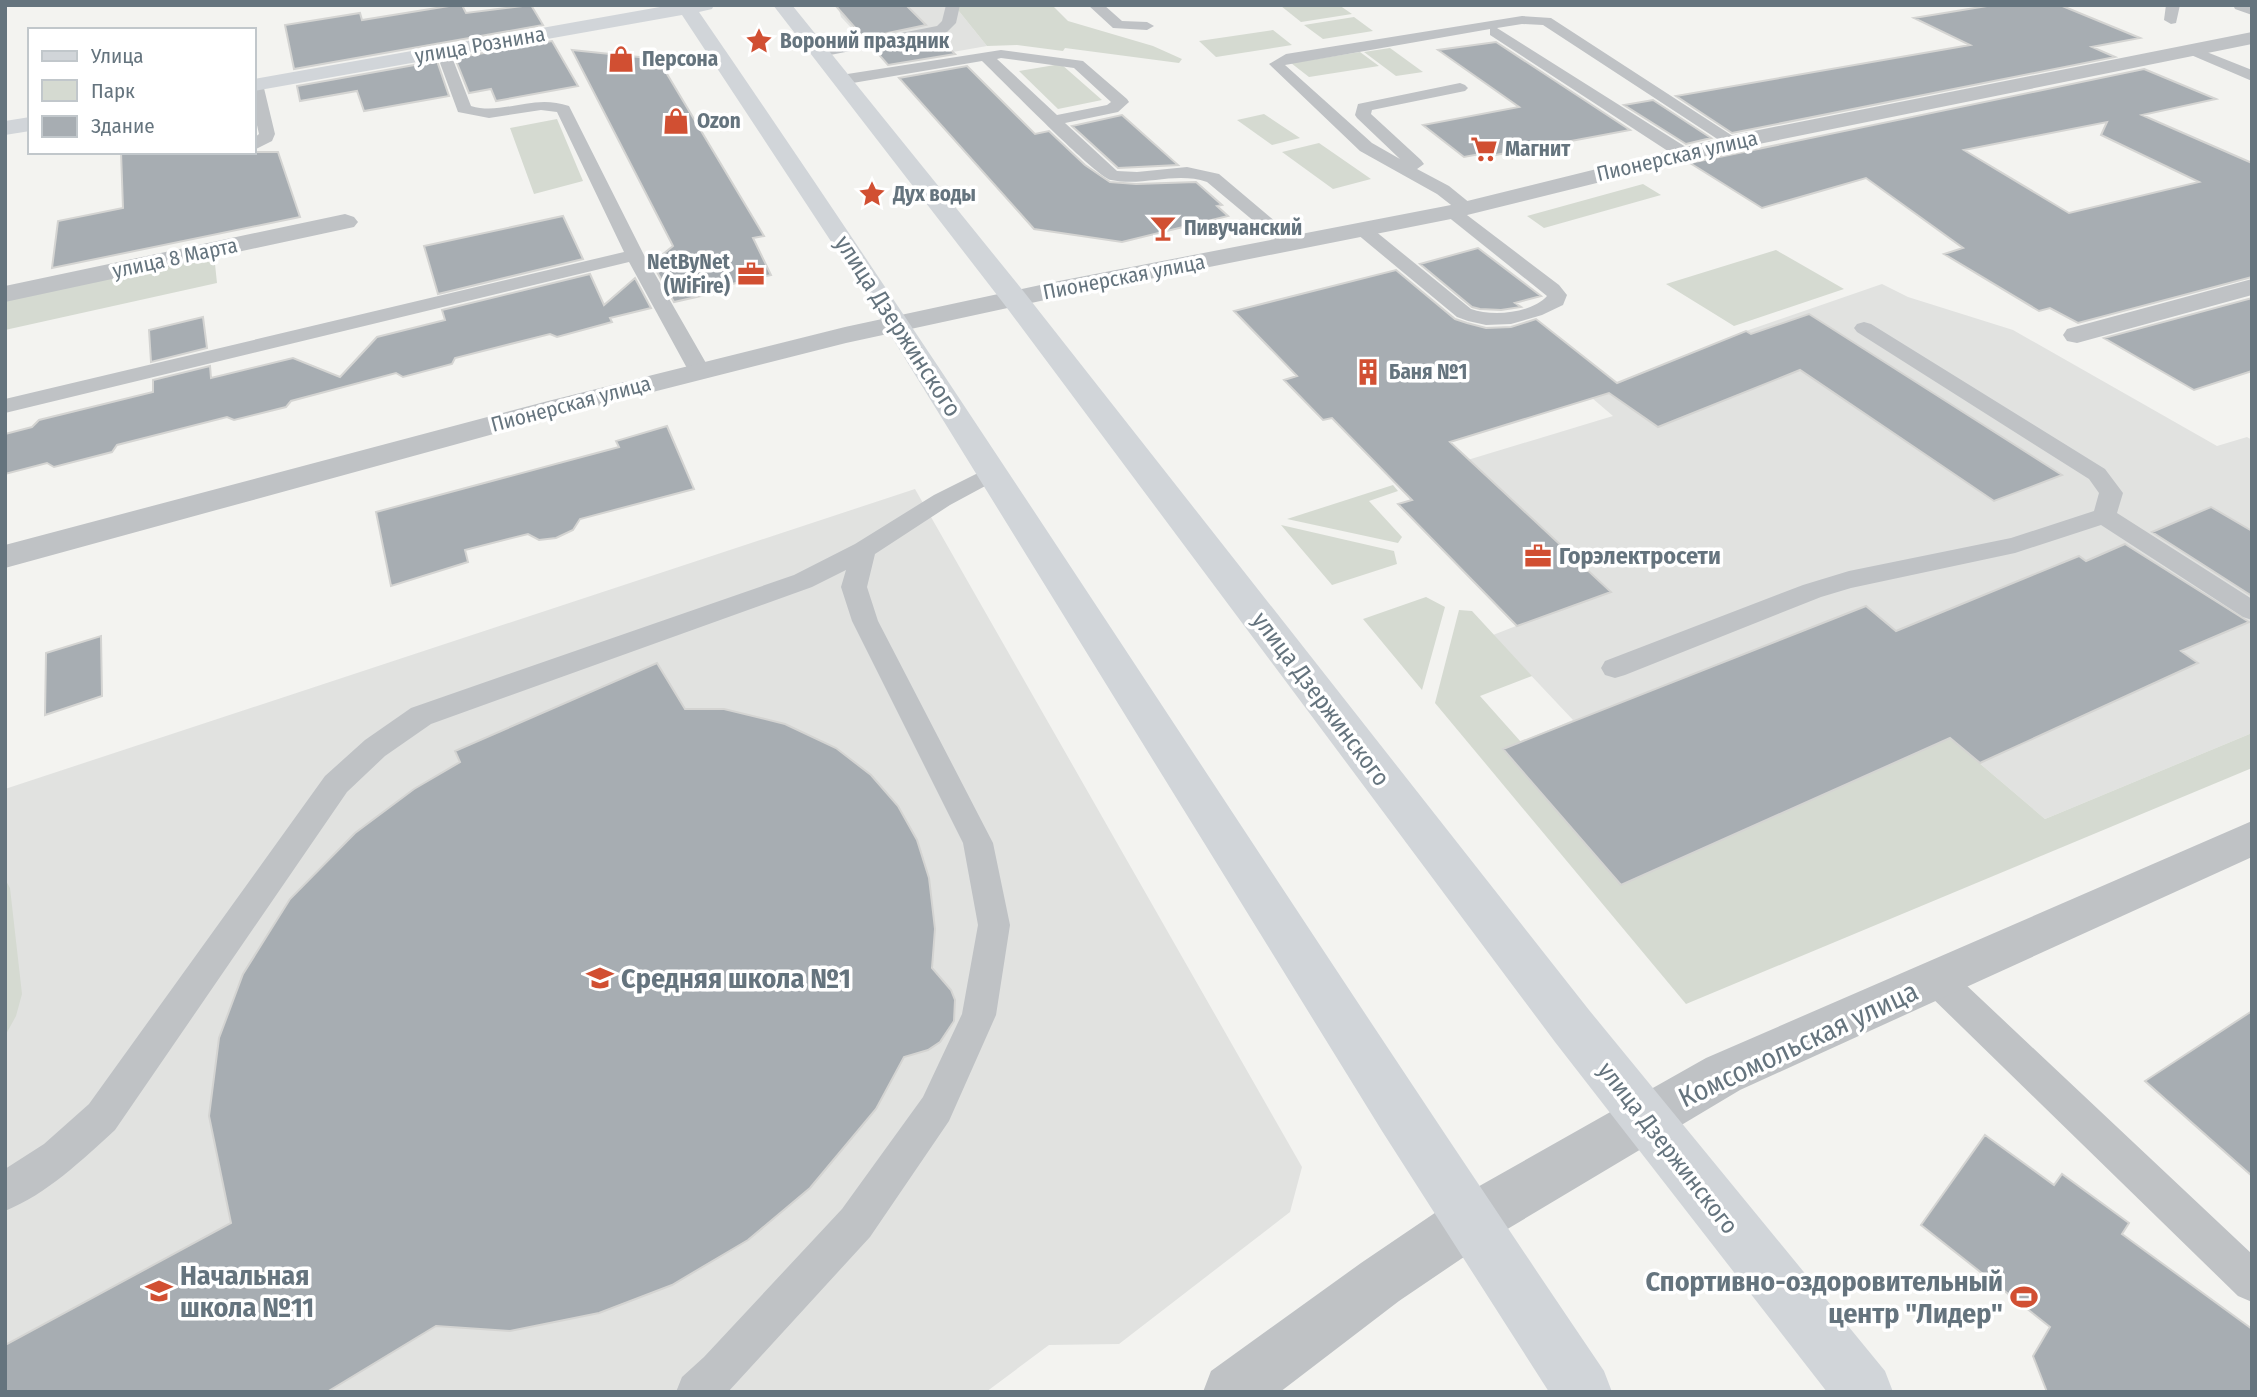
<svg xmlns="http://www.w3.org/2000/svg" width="2257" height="1397" font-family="'Fira Sans Condensed',sans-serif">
<rect width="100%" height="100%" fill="#f3f3f0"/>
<path fill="#e1e2e0" d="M842,5H958V10L987,46L890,63L862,33H856L841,17L839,10Z
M1882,284L1908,297L2013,330L2217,446L2247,437L2252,440V733L2045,819L1950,738L1621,885L1503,749L1573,720L1493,635L1516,626L1398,504L1412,499L1395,482L1613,416L1592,398L1643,378L1638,374L1746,331Z
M915,489L1302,1167L1290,1212L1119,1344L1049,1345L986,1392H5V789Z"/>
<path fill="#d5dad1" d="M958,5H1052L1068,21L1153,46L1182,59L1179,63L1065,48L1063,51L1017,45L987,46L958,10Z
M1339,5L1352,14L1301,22L1281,6Z
M1354,17L1373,31L1323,39L1304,25Z
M1273,30L1292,45L1216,57L1199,41Z
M1390,48L1423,72L1396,76L1364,52Z
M1360,52L1379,66L1309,77L1291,63Z
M1061,64L1102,100L1058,109L1019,71Z
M1264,114L1300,138L1272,145L1237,120Z
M557,119L583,181L534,194L510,128Z
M1319,143L1371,179L1333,189L1282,152Z
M1643,184L1661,195L1544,228L1527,216Z
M1776,250L1844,289L1734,326L1666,284Z
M214,255L217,283L5,330V300Z
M1393,485L1398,491L1369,501L1402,537L1398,543L1287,519Z
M1281,525L1394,551L1397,564L1332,585Z
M1426,597L1445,607L1422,690L1363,619Z
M1459,610L1472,611L1532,676L1480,696L1521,742L1504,750L1621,885L1950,738L2045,819L2252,733V768L1686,1004L1435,703Z
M5,879L10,888L22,994L16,1016L5,1036Z"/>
<path fill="#a7adb2" stroke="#d4d4d2" stroke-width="2" fill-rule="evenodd" d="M455,5H462L466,13L531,5L543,25L294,69L285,25L360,13L362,20Z
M835,5H906L926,25L864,38Z
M1993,5H2060L2140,38L2092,47L2115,57L1732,133L1676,96L1970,45L1914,18Z
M937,37L955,54L888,65L874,49Z
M552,41L578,86L496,101L491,89L469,93L455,58Z
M1496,42L1630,130L1485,157L1480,154L1464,157L1423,125L1519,107L1438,50Z
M572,50L658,59L764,236L753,238L771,275L728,285L723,291L674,302L652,263L673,246Z
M437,61L449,96L364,111L357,91L300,101L297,86Z
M967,66L1035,134L1049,131L1085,165L1110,182L1136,184L1196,182L1222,205L1217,206L1228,216L1122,242L1034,229L899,78Z
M2144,69L2216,99L2142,115L2252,163V277L2078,323L2050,308L2039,311L1944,254L1963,248L1866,178L1762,208L1690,163ZM2107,122L2101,135L2199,182L2069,213L1964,150Z
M1653,100L1711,138L1686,144L1624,105Z
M1122,115L1178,165L1118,168L1072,126Z
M121,152H278L300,217L52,268L58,221L123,208Z
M563,216L583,259L438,294L424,246Z
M1478,248L1541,296L1515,303L1521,307L1501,310L1480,309L1472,307L1420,264Z
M1396,270L1455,319L1467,323L1486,328L1511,327L1536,319L1617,383L1746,331L1751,334L1809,314L2062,475L1994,501L1800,370L1658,427L1609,393L1450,442L1611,592L1517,626L1398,504L1412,500L1332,418L1323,420L1284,380L1297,376L1234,311Z
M590,274L604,305L635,278L651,308L610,318L612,322L557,337L550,334L455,358L452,364L403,377L396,373L291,401L286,407L234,420L227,417L117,445L112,452L54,467L47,463L5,474V434L32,427L39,420L153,392V380L210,366L211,378L293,358L340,377L377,337L445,320L442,310Z
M2252,298V371L2194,390L2104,338Z
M203,317L207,348L151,362L149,330Z
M667,426L694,489L580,519L573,530L556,538L539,540L528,534L465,550L468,562L391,586L376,512L619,447L616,441Z
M2211,507L2252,531V596L2152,532Z
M2125,544L2249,622L2181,651L2198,663L1980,763L1950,738L1621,885L1503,749L1866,606L1896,631L2079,556L2086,561Z
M101,636L102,696L45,715L46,653Z
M657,663L685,709H724L785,724L836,748L871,775L898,806L917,840L929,878L935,929L932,968L951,990L955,1000L954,1021L940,1042L928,1050L904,1057L876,1109L810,1188L748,1240L672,1285L599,1313L510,1331L436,1326L327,1392H5V1345L231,1223L209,1116L219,1038L243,974L290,899L355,833L414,789L460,762L455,751Z
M2252,1011V1176L2145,1081Z
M1985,1135L2054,1185L2062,1174L2129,1223L2122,1234L2252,1329V1392H2047L2033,1356L2050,1327L1921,1225Z"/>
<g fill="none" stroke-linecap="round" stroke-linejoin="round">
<path fill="#bfc2c5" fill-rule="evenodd" d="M946,5H960L956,23L947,32L820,57L813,53L820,49L937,26L942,21Z
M1088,5H1104L1122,21L1147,22L1154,26L1147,30L1113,28Z
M2166,5H2180L2176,23L2171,24L2164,20Z
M1522,16L1551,18L1742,142L1734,147L1728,146L1543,25L1522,24L1497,28L1689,149L1691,153L1689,157H1677L1490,35V29L1285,65L1372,143L1400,159L1357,118L1355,115L1358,104L1460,83L1465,85L1468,88L1465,91L1372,110L1371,114L1421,160L1424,164L1417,169L1449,186L1476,208L1473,212H1463L1559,285L1567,295L1563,305L1542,315L1511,324L1486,325L1468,321L1457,317L1357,234L1354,230L1357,226H1369L1471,309C1493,317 1532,313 1547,296L1442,212L1445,208H1455L1437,194L1360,151L1269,64L1286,54Z
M2189,45L2252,70V81L2184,52L2182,49Z
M443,48L450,52L471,106C503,116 532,93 569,106L644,255L710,370L707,375H691L688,370L629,262L5,413V399L624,252L557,112L541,110L489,118L458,112L436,52Z
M1001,50L1083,61L1127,99L1129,102L1118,112L1065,123L1117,171L1137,172L1187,167L1219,174L1302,244L1300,248H1286L1207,182C1175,171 1144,187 1111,180C1096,177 1001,79 982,61L841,85L833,80L841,75ZM1001,58L1074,68L1111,102L1107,105L1057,115L997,59Z
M255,79L263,84L275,134L272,141L254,150V138L259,134L254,112Z
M1864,322L1871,324L2105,469L2123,493L2117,513L2252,599V620L2243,617L2101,525L2015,553L1851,588L1821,597L1625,675L1615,678L1605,675L1601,668L1605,661L1803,585L1849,571L2011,538L2094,511L2099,493L2089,479L1857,332L1854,328L1857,324Z
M992,466L1000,468L1004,473L1000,478L950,505L875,554L867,587L878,621L993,843L1010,925L996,1015L949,1121L870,1237L728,1392H676L682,1377L704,1357L842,1209L923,1097L962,1014L978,925L963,843L852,621L841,587L846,570L812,587L431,724L385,756L347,792L115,1130C82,1160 47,1194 5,1211V1169L44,1144L89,1104L325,776L365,740L411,708L794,575L855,544L934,495Z
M1936,964L1948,968L2252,1254V1302L2238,1296L1924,990L1919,979L1924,968Z"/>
<path fill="#bfc2c5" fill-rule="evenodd" d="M2233,5H2252V15L2235,9Z
M345,214L354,217L358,222L354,227L5,302V286Z
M2252,279V295L2077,343L2067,341L2063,335L2067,329Z"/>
<path fill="#bfc2c5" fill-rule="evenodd" d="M2252,32V44L1734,149L1451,219L1059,297L846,343L570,413L5,568V545L548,401L845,327L1059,281L1451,205L1734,135Z
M2252,821V857L1740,1090L1489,1240L1399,1301L1280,1392H1203L1211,1371L1361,1263L1451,1202L1706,1058Z"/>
<path fill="#d1d5d9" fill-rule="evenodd" d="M671,5H714L712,9L699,12C1007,461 1299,921 1604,1371L1612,1392H1549L1382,1131L859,284L682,15L254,91V79Z
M773,5H792L1024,292L1589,1010L1885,1371L1893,1392H1827L1555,1042L1004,304Z
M30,117V131L5,135V121Z"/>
</g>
<defs>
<symbol id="sight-bare" viewBox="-9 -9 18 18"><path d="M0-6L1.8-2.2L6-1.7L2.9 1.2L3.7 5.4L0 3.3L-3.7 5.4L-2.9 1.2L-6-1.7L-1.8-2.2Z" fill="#d14f32" stroke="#fff" stroke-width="2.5" paint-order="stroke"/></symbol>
<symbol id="shop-bare" viewBox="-9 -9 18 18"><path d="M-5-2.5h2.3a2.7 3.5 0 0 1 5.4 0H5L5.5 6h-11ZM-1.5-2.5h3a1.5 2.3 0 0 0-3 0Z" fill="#d14f32" stroke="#fff" stroke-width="2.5" paint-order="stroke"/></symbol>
<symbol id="supermarket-bare" viewBox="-9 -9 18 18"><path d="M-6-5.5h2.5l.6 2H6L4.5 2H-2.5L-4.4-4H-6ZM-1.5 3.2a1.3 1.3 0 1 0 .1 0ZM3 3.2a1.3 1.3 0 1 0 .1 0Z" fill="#d14f32" stroke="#fff" stroke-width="2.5" paint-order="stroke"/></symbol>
<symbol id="bar-bare" viewBox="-9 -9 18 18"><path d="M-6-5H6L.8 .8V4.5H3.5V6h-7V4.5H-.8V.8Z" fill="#d14f32" stroke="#fff" stroke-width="2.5" paint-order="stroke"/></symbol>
<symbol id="office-bare" viewBox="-9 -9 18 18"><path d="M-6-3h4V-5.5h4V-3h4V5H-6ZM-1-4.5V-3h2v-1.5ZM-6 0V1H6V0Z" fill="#d14f32" stroke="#fff" stroke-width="2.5" paint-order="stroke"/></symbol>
<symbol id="building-bare" viewBox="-9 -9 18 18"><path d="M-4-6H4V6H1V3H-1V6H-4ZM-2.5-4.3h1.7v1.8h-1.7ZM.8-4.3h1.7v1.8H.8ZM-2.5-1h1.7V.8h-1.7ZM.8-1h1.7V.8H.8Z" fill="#d14f32" stroke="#fff" stroke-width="2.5" paint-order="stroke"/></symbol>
<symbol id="school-bare" viewBox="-9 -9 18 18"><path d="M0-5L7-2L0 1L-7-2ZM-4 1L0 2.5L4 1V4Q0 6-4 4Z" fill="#d14f32" stroke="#fff" stroke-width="2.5" paint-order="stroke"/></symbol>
<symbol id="stadium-bare" viewBox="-9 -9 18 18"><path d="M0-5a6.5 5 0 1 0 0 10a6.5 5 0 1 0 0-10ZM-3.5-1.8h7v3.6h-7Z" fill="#d14f32" stroke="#fff" stroke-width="2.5" paint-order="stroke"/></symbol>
</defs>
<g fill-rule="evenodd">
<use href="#sight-bare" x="740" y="22" width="38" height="38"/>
<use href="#shop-bare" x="602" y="40" width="38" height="38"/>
<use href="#shop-bare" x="657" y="102" width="38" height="38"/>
<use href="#supermarket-bare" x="1465" y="130" width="38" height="38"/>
<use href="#sight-bare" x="853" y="175" width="38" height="38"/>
<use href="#bar-bare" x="1144" y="209" width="38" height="38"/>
<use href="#office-bare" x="732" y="255" width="38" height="38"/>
<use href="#building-bare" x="1349" y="353" width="38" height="38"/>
<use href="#office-bare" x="1519" y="537" width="38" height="38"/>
<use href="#school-bare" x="581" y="959" width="38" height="38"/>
<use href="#school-bare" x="140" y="1272" width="38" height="38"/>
<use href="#stadium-bare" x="2005" y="1278" width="38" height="38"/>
</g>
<g text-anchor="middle" stroke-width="7" stroke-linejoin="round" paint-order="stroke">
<g font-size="21" font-weight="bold" fill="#65747e" stroke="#fff" text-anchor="start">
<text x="780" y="48">Вороний праздник</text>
<text x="642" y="66">Персона</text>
<text x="697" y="128">Ozon</text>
<text x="1505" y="156">Магнит</text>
<text x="893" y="201">Дух воды</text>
<text x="1184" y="235">Пивучанский</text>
<text x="730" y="269" text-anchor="end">NetByNet<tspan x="730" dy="24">(WiFire)</tspan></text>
<text x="1389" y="379">Баня №1</text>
</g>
<g font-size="21" fill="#65747e" stroke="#fff">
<text transform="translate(480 45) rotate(-10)" y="7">улица Рознина</text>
<text transform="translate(1677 156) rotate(-13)" y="7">Пионерская улица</text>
<text transform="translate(175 258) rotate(-12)" y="7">улица 8 Марта</text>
<text transform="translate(1124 277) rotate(-11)" y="7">Пионерская улица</text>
<text transform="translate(571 404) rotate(-15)" y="7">Пионерская улица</text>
</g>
<g font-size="24" fill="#65747e" stroke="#fff">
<text transform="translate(898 326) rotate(57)" y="8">улица Дзержинского</text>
<text transform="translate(1321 699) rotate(53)" y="8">улица Дзержинского</text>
<text transform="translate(1668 1148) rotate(52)" y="8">улица Дзержинского</text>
</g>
<g font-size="24" font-weight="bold" fill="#65747e" stroke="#fff" text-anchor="start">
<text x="1559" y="564">Горэлектросети</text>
</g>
<g font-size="28" font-weight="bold" fill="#65747e" stroke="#fff" text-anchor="start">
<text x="621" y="988">Средняя школа №1</text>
<text x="180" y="1285">Начальная<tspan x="180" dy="32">школа №11</tspan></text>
<text x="2003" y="1291" text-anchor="end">Спортивно-оздоровительный<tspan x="2003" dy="32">центр "Лидер"</tspan></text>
</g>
<g font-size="28" fill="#65747e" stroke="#fff">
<text transform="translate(1798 1044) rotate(-25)" y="10">Комсомольская улица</text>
</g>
</g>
<rect width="2257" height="1397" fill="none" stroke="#65747e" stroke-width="14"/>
<rect x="28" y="28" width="228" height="126" fill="#ffffff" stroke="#c1c7cb" stroke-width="2"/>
<rect x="42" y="51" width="35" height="10" fill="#d1d5d9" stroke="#c1c7cb" stroke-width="2"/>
<text x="91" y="63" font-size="21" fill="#65747e">Улица</text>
<rect x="42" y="80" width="35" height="21" fill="#d5dad1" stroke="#c1c7cb" stroke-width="2"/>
<text x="91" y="98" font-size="21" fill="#65747e">Парк</text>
<rect x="42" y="116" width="35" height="21" fill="#a7adb2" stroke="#c1c7cb" stroke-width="2"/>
<text x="91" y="133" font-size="21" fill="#65747e">Здание</text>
</svg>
